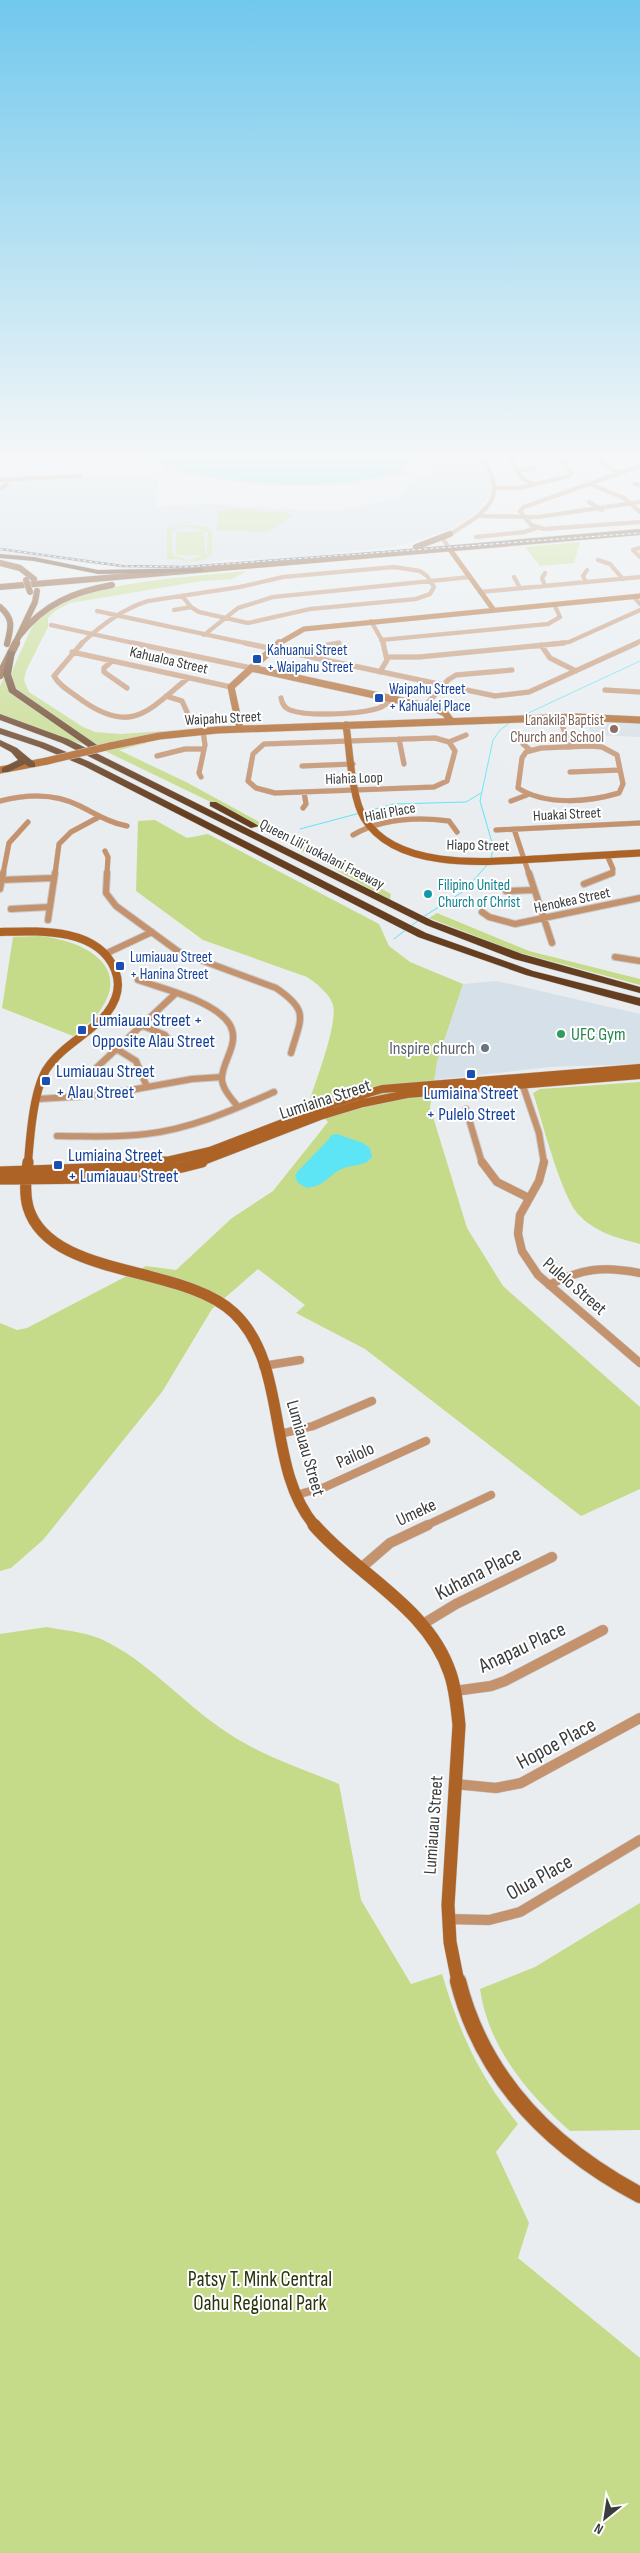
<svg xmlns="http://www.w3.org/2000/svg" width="640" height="2553" font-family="'Sofia Sans Condensed',sans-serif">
<rect width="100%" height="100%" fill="#e9edf0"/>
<path fill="#d6e0e8" d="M473,460H479L484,464L492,481L491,492L480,510L452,529L394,547L289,558L227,560L206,563L207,567L178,568L101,565L0,553V481L123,475L151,479L158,481L156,510L157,515V507L208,504L302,510H342L392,499L429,472Z
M586,720L640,722V737L591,735Z
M497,981L640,1014V1064L549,1067L434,1080L437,1062L463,984Z"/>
<path fill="#c5db8a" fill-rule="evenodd" d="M167,467C215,477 362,497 402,470L411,473C329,494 245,487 163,469Z
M238,509L285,512L293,515L268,532L217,531L218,510Z
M193,525L206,527L212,531V554C199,567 183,558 167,559V528ZM194,527L208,532L207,554L190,560L174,556L172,553V532L181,527Z
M204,531L205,555H176V532Z
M580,542L574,563L540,566L525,547Z
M247,571L232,579L202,581L70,603L55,611L48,618V627L26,671L24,680L29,692L83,727L95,732L121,734L193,729L97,746L21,694C6,679 12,671 20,653C25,643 29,631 35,622C67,581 196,577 247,571Z
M4,677L13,694L91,747L0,716V686Z
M146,741L147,743L119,750L188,783L391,894L390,900L246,819L103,750Z
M155,820L187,838L208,834L379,924L389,946L410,962L463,984L437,1062L430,1107L467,1228L503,1286L640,1407V1489L581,1516L365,1349L296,1313L305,1305L258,1269L212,1309L162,1392L43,1540L11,1568L0,1571V1323L17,1330L27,1328L146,1266L176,1270L232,1218L273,1191L328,1122L309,1102C316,1081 338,1023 333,1005C330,994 316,983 307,977L203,940L136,891L138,821Z
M437,913L529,951L640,979V985L517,952L429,918Z
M39,936C76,939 133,962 101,1009C94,1020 83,1028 73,1036L2,1008L13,937Z
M640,1082V1244C617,1238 595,1232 579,1215C561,1196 542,1120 533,1093L540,1089Z
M47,1627C68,1631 90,1632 109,1643C153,1666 186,1706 228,1733C262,1756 301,1768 339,1784L361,1900L411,1984L442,1974C461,2036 478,2074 518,2124L496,2152L529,2223L518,2258L640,2358V2553H0V1634Z
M640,1903V2130L570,2131C527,2094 488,2046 480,1989L535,1967Z"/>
<path fill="#5ee5f5" d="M152,460H412C405,463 403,471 395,473C342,492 202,484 152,460Z
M337,1134L363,1143L370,1148L372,1157C364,1167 355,1164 344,1168C328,1174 328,1185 307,1188L298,1183L295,1176L297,1172L329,1139L331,1135Z"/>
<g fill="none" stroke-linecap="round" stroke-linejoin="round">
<path stroke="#5ee5f5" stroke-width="1" d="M522,716L640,661
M300,829L394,804L466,802L481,793
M491,860L493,846L480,801L493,740L500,730L511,722
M423,917L464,891L488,864
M411,926L419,920
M394,939L407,929"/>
<defs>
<path id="street-far4" d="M511,460L522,478L534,485
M600,460L607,467L620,473
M640,466L524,507L520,511L531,525L544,529L640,522
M518,470L535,469
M0,480L80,476
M590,484L624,498L640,512
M635,484L640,485
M496,488H520L569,476L572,473L561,460
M0,489L7,484
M589,502L602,510
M479,516L538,517L640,502
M476,537L524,532L536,528
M640,548L633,550L640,557
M451,551L443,539C475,517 514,503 483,460
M598,560L610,564L623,579
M545,573L542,578L545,586
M514,577L520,588
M586,582L583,576L587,570
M480,592L640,577
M634,597L640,604
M174,610L191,607
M97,611L250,644
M371,621L384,644
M51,625L138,644
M204,635L238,608L273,597L470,577
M381,640L548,624L560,617L554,604
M81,644C101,625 122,609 148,601L240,587L283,577L394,567L420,571L427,576L434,587L430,594L416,599L310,609L248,623L199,612L191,607L182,596
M335,644L339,643
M551,644L569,642L640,610
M634,644L640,641"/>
<path id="street-far3" d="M82,643L54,676C60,687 73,693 83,701C132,735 149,710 188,678
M133,643L251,668
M245,643L495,696L529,692L637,643
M541,645L550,658L576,671
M72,652L231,687
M309,657L322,646L339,643
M389,657H419L564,643
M112,661L104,668V672L127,688
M380,672L387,660L383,643
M605,690L640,692
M166,696L182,701L187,712
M281,698C282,703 284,708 290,710C308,717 361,714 379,708C384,706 388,703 392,699
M425,706L448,680L456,675L512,670
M559,718L571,747
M523,736V744L530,750
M435,738L449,742L455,751L447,781L434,787L275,793L256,788L248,781L253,754L264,744Z
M399,739L404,764
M449,742L466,735
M590,746L602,747L617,755L623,784L619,793C589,802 546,806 518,788L522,758L526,752L541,748Z
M157,756L185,749H204
M302,766L353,764
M570,772L620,770
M201,777L199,773L205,745L203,731
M0,801C27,794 55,793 80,806C96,814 110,823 127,826
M511,801L527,795
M303,808L306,804L304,792
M514,829L529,874
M496,830L640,823
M353,835C381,819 417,817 449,821L457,832
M105,851L108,857L107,874
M607,855L613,869L612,874
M3,874L9,843L28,822
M55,874L59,844L71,832L99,817"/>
<path id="street-far2" d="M107,873L106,893L116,906L179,952L276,988C310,1011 301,1018 291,1053
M529,873L552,943
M0,880L53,878
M584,884L612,873
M0,889L3,873
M506,891L534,890
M11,909L49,907
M482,912L489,917L515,924L640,898
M48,920L55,873
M105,954L152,932
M615,957L640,961
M138,980C163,989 216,1001 230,1025C240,1043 223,1060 222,1077C221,1088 232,1099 238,1107
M141,1025L165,1035L169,1040
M115,1048L136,1061L147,1087
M93,1071L175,994
M521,1080L539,1133L544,1163
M38,1099L103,1095L192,1079L222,1077
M466,1109L482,1163
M57,1136C87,1136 116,1138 146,1134C191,1129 233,1110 274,1092"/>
<path id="street-far1" d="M482,1162L497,1182L529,1198
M544,1162L539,1181L520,1215L518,1234L522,1251L538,1275L640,1363
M549,1285C583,1268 603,1266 640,1273
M263,1366L300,1360
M280,1434L313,1426L372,1401
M296,1495L325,1487L426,1441
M425,1526L491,1495"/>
<path id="street" d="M361,1568L390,1543L428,1525
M423,1624L456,1604L552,1557
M455,1691L491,1686L505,1681L603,1630
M455,1784L496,1788L521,1783L640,1718
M448,1919L489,1920L520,1912L640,1840"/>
<path id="secondary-far5" d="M452,548L451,551L493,609
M278,644L304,629L640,596"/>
<path id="secondary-far4" d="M251,668L434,708L445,713L451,721
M346,725C350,751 351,796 364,818C398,874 497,861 553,858C582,856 611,855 640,853
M240,729L231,687L279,643
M110,746L159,736L217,730L576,717L640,720
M0,770L47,761"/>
<path id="secondary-far3" d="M0,932C38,931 98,927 115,970C121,985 117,1000 107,1013C90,1034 61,1046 46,1070C33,1093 30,1137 28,1163
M158,1163L210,1151L332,1104L382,1089L640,1068
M198,1163L320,1116L363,1103L407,1094L640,1075"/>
<path id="secondary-far2" d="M28,1162C26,1177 24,1193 28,1207C49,1279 183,1264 234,1313C290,1366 265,1468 315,1526
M0,1172L116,1168L165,1162
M0,1179C68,1178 136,1181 202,1162"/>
<path id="secondary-far1" d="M314,1525C357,1575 428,1607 450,1673C456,1690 457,1707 459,1725L448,1905L450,1942L458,1982"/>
<path id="secondary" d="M458,1981C483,2080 552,2148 640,2195"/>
<path id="primary-far1" d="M416,547L450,534
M0,563L20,568L34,579
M0,587L640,532
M0,607C14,619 11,627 7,644
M19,636C44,604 73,592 112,585
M15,644L35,602L37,591"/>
<path id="primary" d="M0,675L16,643"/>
<path id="highway" d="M0,554L34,557L98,570L201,568L205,570L201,572L98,574L34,561L0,558Z
M8,650L15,652L11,674L16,689L100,747V751H94L9,692L3,674Z
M0,714L68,739L433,921L522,954L640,987V993L514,959L426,925L62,743L0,720Z
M0,728L45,743L90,762L426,933L533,971L640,998V1006L526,975L418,937L84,766L39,747L0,734Z
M0,740L17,748L35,763V767H29L25,764L8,772H2V768L18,760L11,752L0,746Z
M210,802H216L259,826L251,828L210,806Z"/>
</defs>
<use href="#street-far4" stroke="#c6cacc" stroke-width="4.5"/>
<use href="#street-far3" stroke="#c6cacc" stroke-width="5.5"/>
<use href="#street-far2" stroke="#c6cacc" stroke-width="8"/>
<use href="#street-far1" stroke="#c6cacc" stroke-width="9"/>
<use href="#street" stroke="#c6cacc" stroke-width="11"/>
<use href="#secondary-far5" stroke="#c6cacc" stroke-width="5.5"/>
<use href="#secondary-far4" stroke="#c6cacc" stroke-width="8"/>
<use href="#secondary-far3" stroke="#c6cacc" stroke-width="9"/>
<use href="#secondary-far2" stroke="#c6cacc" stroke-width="12"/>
<use href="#secondary-far1" stroke="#c6cacc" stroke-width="14"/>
<use href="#secondary" stroke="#c6cacc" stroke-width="18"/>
<use href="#primary-far1" stroke="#c6cacc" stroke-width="7"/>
<use href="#primary" stroke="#c6cacc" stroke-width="9"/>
<use href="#highway" stroke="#c6cacc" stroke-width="1"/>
<use href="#street-far4" stroke="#c5926e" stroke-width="4"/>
<use href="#street-far3" stroke="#c5926e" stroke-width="5"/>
<use href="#street-far2" stroke="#c5926e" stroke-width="6"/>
<use href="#street-far1" stroke="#c5926e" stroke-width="8"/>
<use href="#street" stroke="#c5926e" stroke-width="10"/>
<use href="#secondary-far5" stroke="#ae6326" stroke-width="5"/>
<use href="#secondary-far4" stroke="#ae6326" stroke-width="7"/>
<use href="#secondary-far3" stroke="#ae6326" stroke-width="8"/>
<use href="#secondary-far2" stroke="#ae6326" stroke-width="11"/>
<use href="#secondary-far1" stroke="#ae6326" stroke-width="13"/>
<use href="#secondary" stroke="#ae6326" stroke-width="16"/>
<use href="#primary-far1" stroke="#855027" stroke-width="6"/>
<use href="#primary" stroke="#855027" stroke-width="8"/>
<use href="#highway" fill="#653d1f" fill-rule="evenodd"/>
<defs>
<path id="rail" d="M0,549L122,566L185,567L640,533"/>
</defs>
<use href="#rail" stroke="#606364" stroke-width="2.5"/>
<use href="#rail" stroke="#fff" stroke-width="1" stroke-dasharray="3" stroke-linecap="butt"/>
<defs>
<path id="secondary-bridge" d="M47,761L110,746"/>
<path id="primary-bridge" d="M26,580L30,592"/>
</defs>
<use href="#secondary-bridge" stroke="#c6cacc" stroke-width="8" stroke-linecap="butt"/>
<use href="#primary-bridge" stroke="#c6cacc" stroke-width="7" stroke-linecap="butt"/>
<use href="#secondary-bridge" stroke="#ae6326" stroke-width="7"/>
<use href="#primary-bridge" stroke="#855027" stroke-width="6"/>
</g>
<linearGradient id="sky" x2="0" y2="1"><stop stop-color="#71c8ed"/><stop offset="0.56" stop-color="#f5f7f8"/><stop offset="1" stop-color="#f5f7f8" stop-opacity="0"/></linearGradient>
<rect width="640" height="817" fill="url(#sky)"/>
<g fill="#1a4fb4" stroke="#fff" stroke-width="2">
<rect x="252" y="654" width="10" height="10" rx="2.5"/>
<rect x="374" y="693" width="10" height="10" rx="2.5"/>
<rect x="115" y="961" width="10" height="10" rx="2.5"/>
<rect x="77" y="1025" width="10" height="10" rx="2.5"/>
<rect x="466" y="1069" width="10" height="10" rx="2.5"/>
<rect x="41" y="1076" width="10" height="10" rx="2.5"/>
<rect x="53" y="1160" width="10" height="10" rx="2.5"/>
</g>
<circle fill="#8d6e63" stroke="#fff" stroke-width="2" cx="614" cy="729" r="5"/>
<circle fill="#0f9aa8" stroke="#fff" stroke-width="2" cx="428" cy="894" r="5"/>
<circle fill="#2e9e5b" stroke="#fff" stroke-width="2" cx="561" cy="1034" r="5"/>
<circle fill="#6b7280" stroke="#fff" stroke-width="2" cx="485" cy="1048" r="5"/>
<g text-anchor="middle" stroke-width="4" stroke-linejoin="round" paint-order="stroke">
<g font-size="15" fill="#164399" stroke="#fff" text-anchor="start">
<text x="267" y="655">Kahuanui Street<tspan x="267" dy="17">+ Waipahu Street</tspan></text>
<text x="389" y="694">Waipahu Street<tspan x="389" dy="17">+ Kahualei Place</tspan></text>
<text x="130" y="962">Lumiauau Street<tspan x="130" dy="17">+ Hanina Street</tspan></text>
</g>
<g font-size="15" fill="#3a3c3d" stroke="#fff">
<text transform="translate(169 660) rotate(13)" y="5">Kahualoa Street</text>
<text transform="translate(223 718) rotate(-3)" y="5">Waipahu Street</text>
<text transform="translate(354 778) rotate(-2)" y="5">Hiahia Loop</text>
<text transform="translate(390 812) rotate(-11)" y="5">Hiali Place</text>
<text transform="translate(567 814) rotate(-3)" y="5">Huakai Street</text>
<text transform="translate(478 845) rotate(1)" y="5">Hiapo Street</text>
<text transform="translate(322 854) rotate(27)" y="5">Queen Liliʻuokalani Freeway</text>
<text transform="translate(572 900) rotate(-12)" y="5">Henokea Street</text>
</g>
<g font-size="15" fill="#785e54" stroke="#fff" text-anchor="end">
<text x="604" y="725">Lanakila Baptist<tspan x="604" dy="17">Church and School</tspan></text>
</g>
<g font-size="15" fill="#0d838f" stroke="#fff" text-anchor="start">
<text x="438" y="890">Filipino United<tspan x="438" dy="17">Church of Christ</tspan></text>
</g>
<g font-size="18" fill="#164399" stroke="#fff" text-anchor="start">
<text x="92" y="1026">Lumiauau Street +<tspan x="92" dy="21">Opposite Alau Street</tspan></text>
<text x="56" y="1077">Lumiauau Street<tspan x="56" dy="21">+ Alau Street</tspan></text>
<text x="471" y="1099" text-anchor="middle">Lumiaina Street<tspan x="471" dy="21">+ Pulelo Street</tspan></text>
<text x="68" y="1161">Lumiaina Street<tspan x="68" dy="21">+ Lumiauau Street</tspan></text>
</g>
<g font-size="18" fill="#27864d" stroke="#fff" text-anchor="start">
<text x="571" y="1040">UFC Gym</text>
</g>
<g font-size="18" fill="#5b616d" stroke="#fff" text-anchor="end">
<text x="475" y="1054">Inspire church</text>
</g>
<g font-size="18" fill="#3a3c3d" stroke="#fff">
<text transform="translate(325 1099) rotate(-18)" y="6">Lumiaina Street</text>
<text transform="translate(575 1286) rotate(41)" y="6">Pulelo Street</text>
<text transform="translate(306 1448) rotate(74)" y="6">Lumiauau Street</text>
<text transform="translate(355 1455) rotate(-24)" y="6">Pailolo</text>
<text transform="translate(416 1512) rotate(-25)" y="6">Umeke</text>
<text transform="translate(433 1825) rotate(-86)" y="6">Lumiauau Street</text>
</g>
<g font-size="21" fill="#3a3c3d" stroke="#fff">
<text transform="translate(478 1573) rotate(-27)" y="7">Kuhana Place</text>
<text transform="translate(522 1647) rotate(-25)" y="7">Anapau Place</text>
<text transform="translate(556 1743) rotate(-28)" y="7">Hopoe Place</text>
<text transform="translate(539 1877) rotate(-29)" y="7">Olua Place</text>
</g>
<g font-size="21" fill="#2a340e" stroke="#fff">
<text x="260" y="2286">Patsy T. Mink Central<tspan x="260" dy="24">Oahu Regional Park</tspan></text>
</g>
</g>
<g transform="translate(605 2518) rotate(210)" stroke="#ffffff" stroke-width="4" paint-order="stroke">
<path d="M0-4L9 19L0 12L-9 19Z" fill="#3a3c3d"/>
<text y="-8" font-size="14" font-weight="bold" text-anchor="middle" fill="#3a3c3d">N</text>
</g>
</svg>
